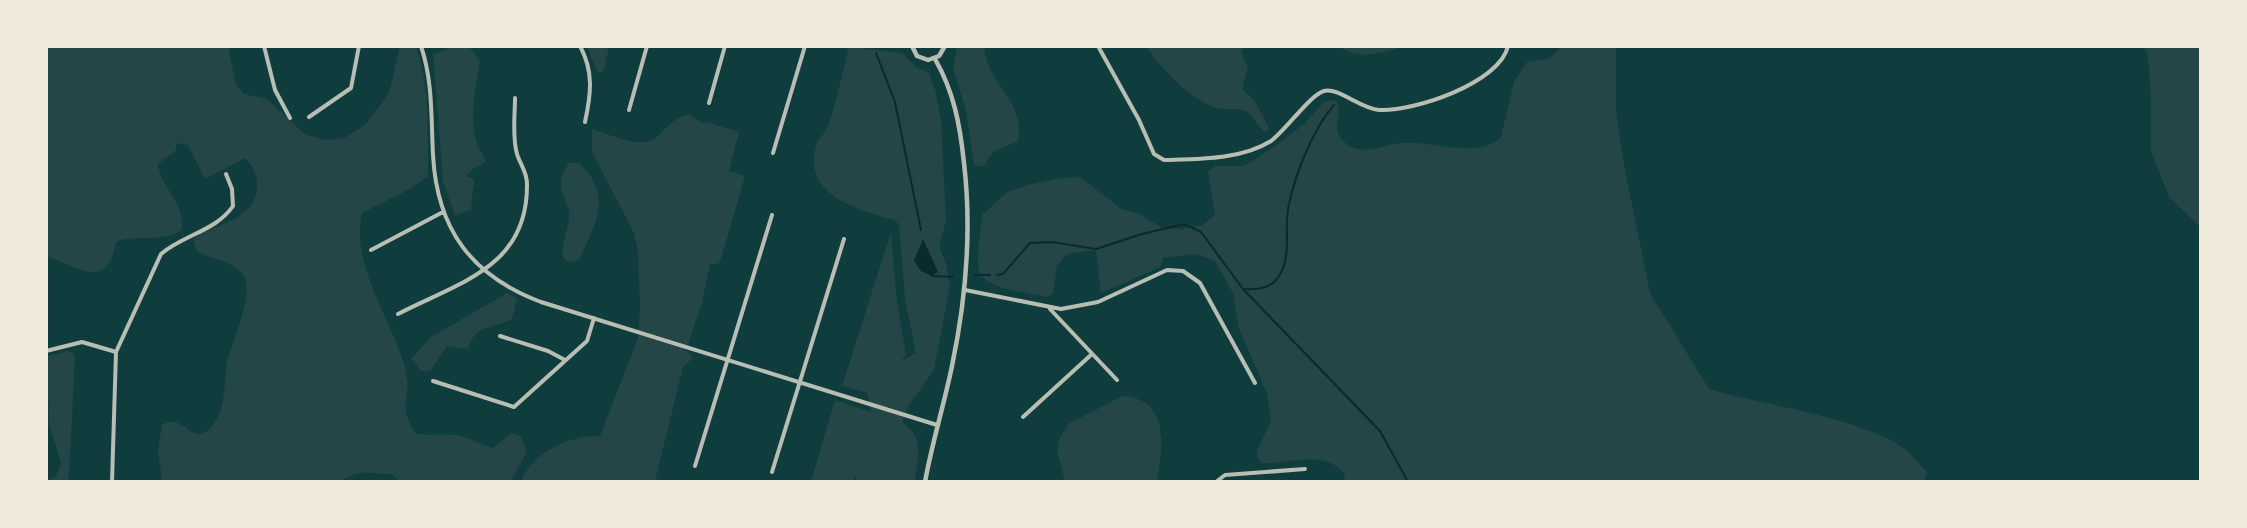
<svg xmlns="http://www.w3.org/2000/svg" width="2247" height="528" font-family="'Noto Sans',sans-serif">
<rect width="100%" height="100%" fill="#0f3d3e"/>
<path fill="#244646" d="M1563,46L1616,47V110L1624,165L1650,293L1709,389C1769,406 1835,413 1893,441C1905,447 1917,462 1927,472L1924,481L1344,482L1345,475C1325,447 1289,465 1261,463L1256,453L1271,421L1267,393L1239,329L1233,293L1215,261L1196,254L1163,258L1160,267L1101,293L1096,250L1067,254L1057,266L1053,293L1047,297C1031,293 984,289 979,271C976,260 981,228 982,215L1006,193L1027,185L1061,178L1080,177L1121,209L1138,213L1162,228L1182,229L1203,225L1215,214L1208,172L1215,166H1244L1271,149L1304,124L1324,102L1336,100C1345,119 1326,128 1348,145C1361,156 1387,144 1401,143C1429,141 1463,154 1489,145C1493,144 1497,140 1501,137L1514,82L1527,62L1550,58Z
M47,47H228L236,85L244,94L267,99L306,135L326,140L344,138L365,125L389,93L400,47H416C431,86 427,134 428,176L408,190L362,213C350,269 394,320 406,372C412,397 396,408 417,434L458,435L493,448L511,433L521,436L527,452L511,481H399L392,474C374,473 355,469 340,482L162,481L158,450L162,425C184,412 188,443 207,431C211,428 216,421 218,416C227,398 223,377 228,358C234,337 250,302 246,282C241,261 211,260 197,251L193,239C215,223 254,222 257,188C258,175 253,167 245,158L205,179L188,145L176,143V150L158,164C161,191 185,199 182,230C160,244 137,233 116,242C107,293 76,266 47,256Z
M452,47L470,48L480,61C476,86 469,117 476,141C478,150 484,155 486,162L473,169L466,176L474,179L471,210L455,216L443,181L433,54Z
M587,47H609L604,69L599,74Z
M849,47L902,53L916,67L929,73L935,90L941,119L946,221L939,246L947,267L950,286L934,370L908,406L902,422C925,438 918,456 915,481H856L857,475L852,481L811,482L835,400L871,412L867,393L842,386L891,232L896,294L906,355L900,362L916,353L905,299L899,225L895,220C859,211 799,194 817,143C819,138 825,133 827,128C837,102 842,73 849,47Z
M957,47H984C988,86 1026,101 1018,141L993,152L983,167L974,165L966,110L953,69Z
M1147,47H1244L1241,52L1248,68L1244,80L1243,90L1255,101L1269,128L1265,132C1256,126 1254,114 1243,110C1235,108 1227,110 1220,109C1195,104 1159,67 1147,47Z
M1341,47H1403C1384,52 1358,61 1341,47Z
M2143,47H2200V227L2169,197L2151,151V99L2148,56Z
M690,115L704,124L706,122L739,132L729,171L745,176L720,262L715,265L710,263L702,303L686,350L693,358L683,367L655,481L520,482C533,453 568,435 600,436L638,338L640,308L638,252L634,233L592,152V129C610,134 644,152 659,135C670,124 674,118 690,115Z
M569,163H579C614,195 595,225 579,260L568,262L563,258C561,241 571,222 569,212C564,190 553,188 569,163Z
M507,293L517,299L512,319C491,329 475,324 468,349L447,346L430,371H422L411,359L431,337Z
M69,351L75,356L69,475L68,481H47L56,476L61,463L49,424L47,356Z
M1123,396C1170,399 1163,448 1157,481H1065L1057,451L1059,440L1068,424Z"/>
<path fill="#0a2a2b" d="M923,239L938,272L932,276L921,271L914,261Z"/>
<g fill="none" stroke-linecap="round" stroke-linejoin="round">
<path stroke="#0a2a2b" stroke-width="2" d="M876,53L895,102L921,230
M931,273L932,276L953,277
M975,275H990
M997,275L1003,274L1030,243L1052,242L1096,249L1142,234L1184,224L1201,232L1243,289L1380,431L1408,482
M1243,289C1256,290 1272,289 1279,276C1293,254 1283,228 1289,204C1296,172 1313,129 1334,105"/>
<path stroke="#b8beb3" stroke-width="4" d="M264,46L275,90L290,118
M421,46C433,82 431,117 433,155C437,230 472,276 541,302L937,425
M580,46C594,72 591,94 585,122
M1098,46L1139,120L1154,154L1164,160C1197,159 1241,160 1271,141C1285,131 1311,94 1324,91C1338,87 1361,109 1379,110C1413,112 1500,83 1508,46
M709,103L725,46
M629,110L647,46
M309,117L351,88L359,46
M773,153L805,46
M371,250L443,212
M965,290L1061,309L1098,302L1167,270L1183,271L1200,283L1255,383
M1050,309L1117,380
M398,314C460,282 528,267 527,184C527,172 520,164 517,154C512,137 515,115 515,98
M500,336L548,351L565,360
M46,351L82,342L116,352
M433,381L514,407L587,341L594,318
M1023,417L1092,354
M695,466L772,215
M772,472L844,239
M112,482L116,352L161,254C183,235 216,231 233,206L232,189L226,174
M1216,482L1225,475L1305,469"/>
<path stroke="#b8beb3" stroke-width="4.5" d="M912,46L917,56L928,60L939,56L945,46
M925,482C932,443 944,405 952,366C966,299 972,231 964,163C960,125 954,92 935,59"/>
</g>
<rect width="2247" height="528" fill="none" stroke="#f1e9da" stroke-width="96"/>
</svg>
